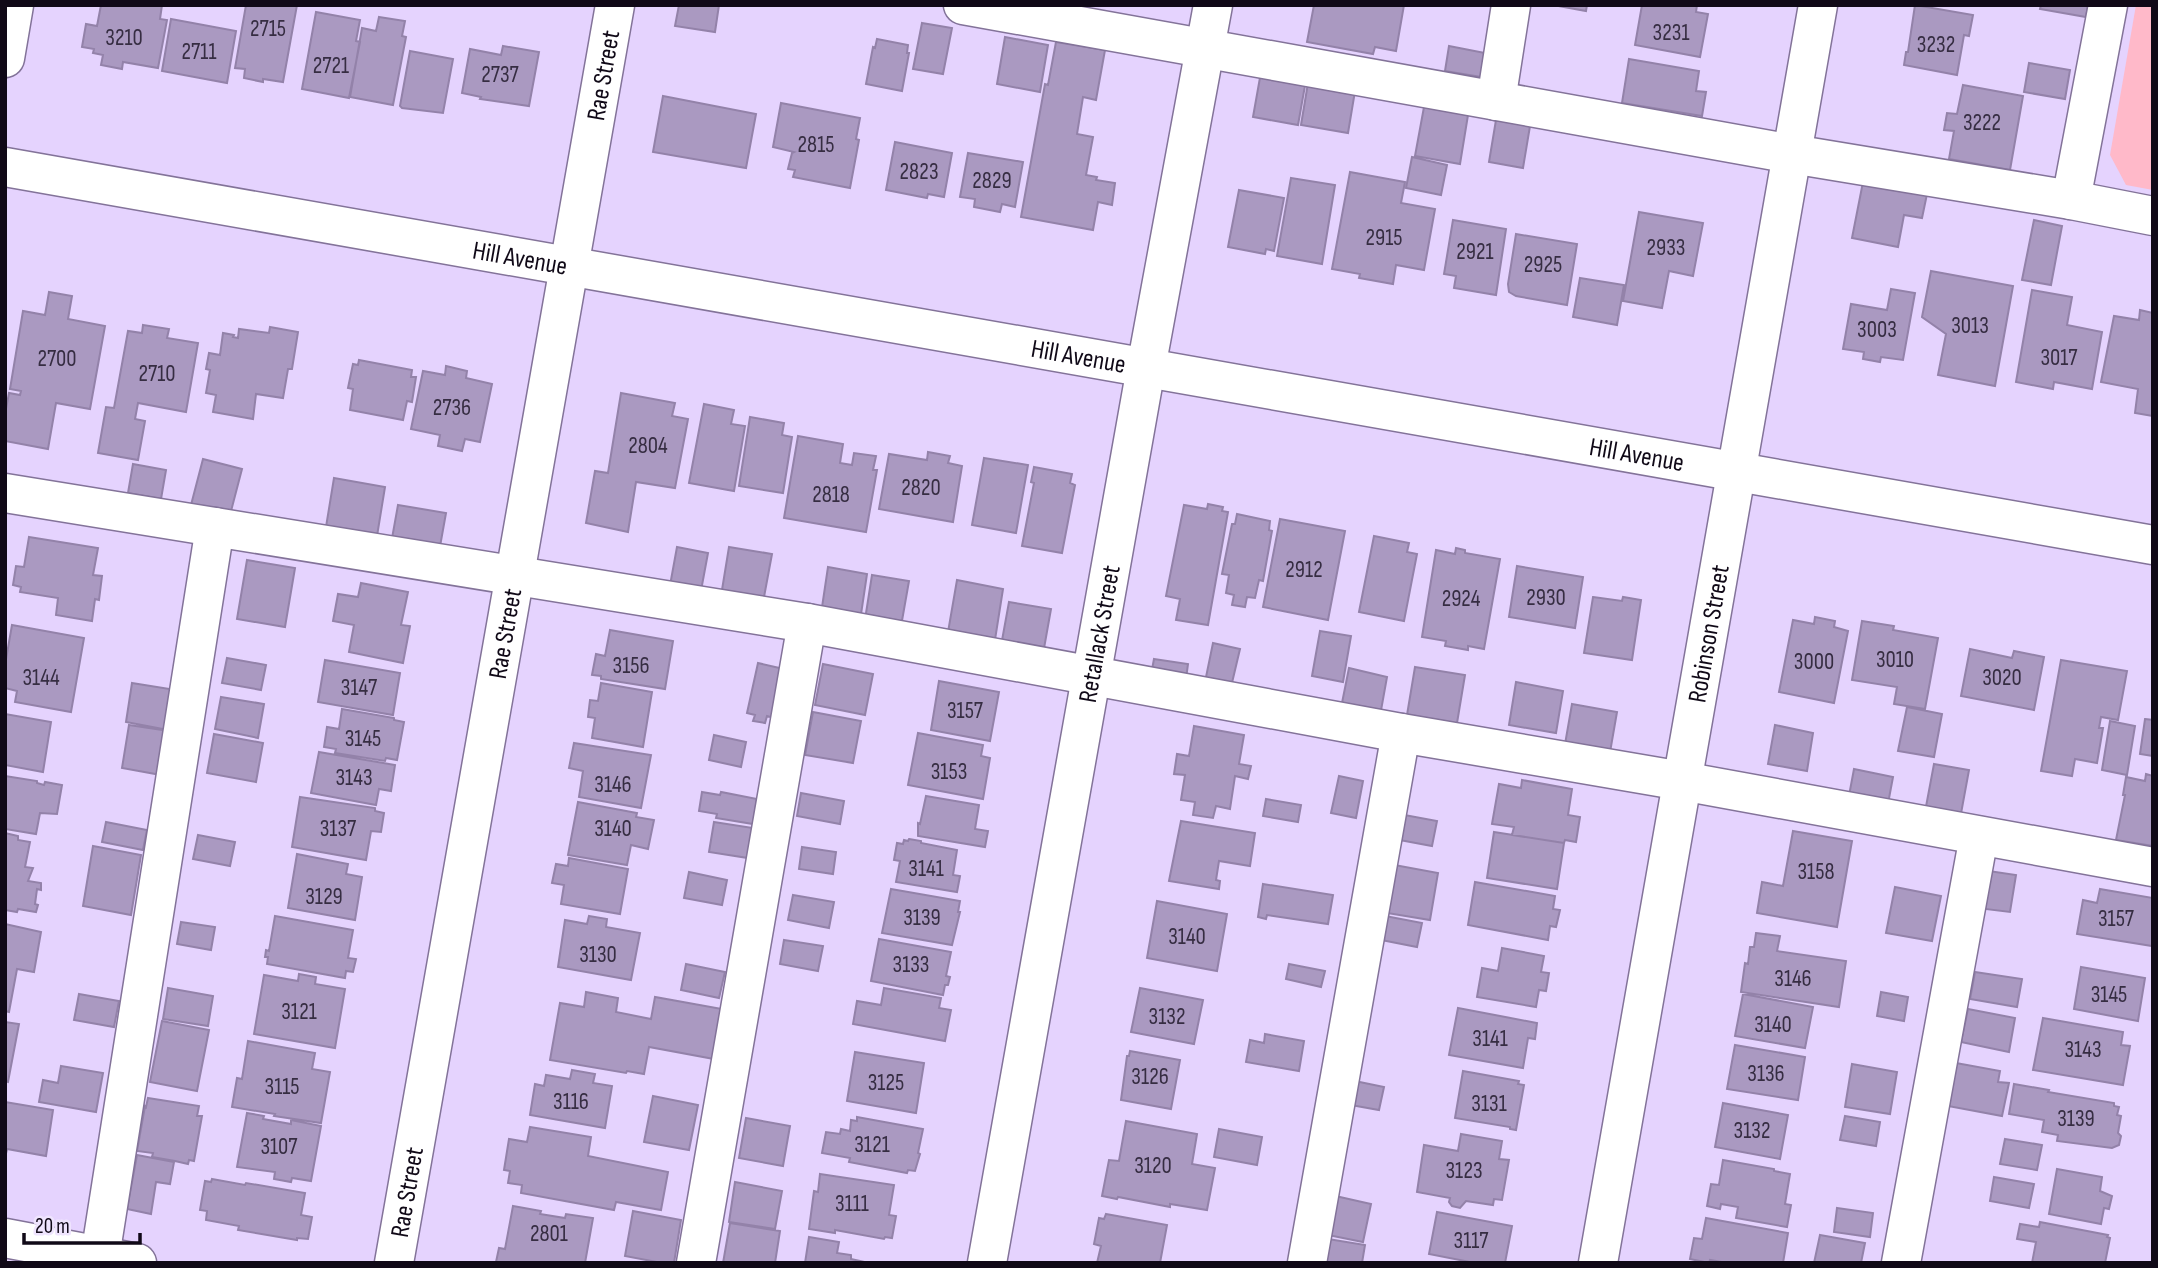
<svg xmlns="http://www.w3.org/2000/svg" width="2158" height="1268" font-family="'Sofia Sans Condensed',sans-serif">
<rect width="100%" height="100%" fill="#e5d3fe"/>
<path fill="#ffb9c9" d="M2136,5H2153V190L2126,185L2110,155Z"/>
<path fill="#aa99c1" stroke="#9382a9" stroke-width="2" d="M101,5H162L160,19L167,20L158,68L123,62L122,69L101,65L103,55L93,53L94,49L82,47L86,24L97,26Z
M246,5H297L283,82L263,79V82L244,78L245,69L235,68Z
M679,5H719L715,32L675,26Z
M1314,5H1404L1396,51L1375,47L1373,54L1307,42Z
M1553,5H1587L1586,11Z
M1642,5H1697L1696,12L1708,14L1700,57L1635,45Z
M1915,5L1973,15L1969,36L1964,35L1957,75L1904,65L1906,52H1908Z
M2041,5H2088L2086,17L2040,9Z
M316,12L360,20L356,41L360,42L349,98L302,89Z
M379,17L405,21L402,36L406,37L393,105L350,97L362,28L376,31Z
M171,19L236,31L227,83L162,71Z
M922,23L952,28L943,74L913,69Z
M1005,37L1048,45L1040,92L997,84Z
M877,39L908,45L907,53H909L902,91L866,84L873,47L875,48Z
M1056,42L1105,50L1096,100L1083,97L1077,134L1093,137L1086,175L1097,177L1096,180L1115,183L1112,205L1098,202L1093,230L1021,217L1045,84L1048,85Z
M503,46L539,52L529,106L480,99L481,97L462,93L470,49L501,55Z
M1449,46L1485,53L1481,77L1445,71Z
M410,51L453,59L443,113L402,108L400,106Z
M1629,59L1699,71L1696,91L1706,92L1702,116L1622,103Z
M2029,63L2070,70L2065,99L2024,92Z
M1261,72L1306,80L1298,125L1253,117Z
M1308,83L1355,91L1348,133L1301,125Z
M1963,85L2023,96L2010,170L1949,159L1954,131L1944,130L1947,113L1957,114Z
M663,96L756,114L746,168L653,152Z
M781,103L860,118L856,139L859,140L850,188L793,177L795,170L788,169L792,153L794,152L773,147Z
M1424,107L1468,115L1460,164L1415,156Z
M1496,120L1530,126L1523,168L1489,162Z
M895,142L952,153L944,197L928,194L927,198L886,190Z
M968,153L1023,162L1015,207L1002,204L1000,212L974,207L975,199L960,197Z
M1412,157L1447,165L1441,195L1406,188Z
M1350,172L1405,182L1401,203L1435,209L1424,270L1396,265L1393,284L1359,278L1360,274L1332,269Z
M1291,178L1335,185L1322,264L1277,256Z
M1863,182L1927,194L1922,218L1904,215L1898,247L1852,238Z
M1239,190L1284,198L1274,251L1266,249L1265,254L1228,247Z
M1639,212L1703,223L1693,276L1669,271L1662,308L1623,301Z
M1453,220L1506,229L1496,295L1454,288L1456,276L1444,274Z
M2034,220L2062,226L2051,285L2022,280Z
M1516,234L1577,244L1567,305L1516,296L1509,292L1508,284Z
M1931,271L2013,286L1995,386L1938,375L1946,334L1922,317Z
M1580,278L1624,285L1617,325L1573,317Z
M1891,289L1915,293L1903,360L1881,357L1880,362L1863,359L1864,352L1843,349L1851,304L1887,310Z
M2032,290L2072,297L2067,325L2102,332L2092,389L2054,382L2053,389L2016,382Z
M49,292L72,296L68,319L105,326L90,409L56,403L48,449L5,441V414L9,393L20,395L21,391L10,389L23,311L45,315Z
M2140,310L2153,313V416L2135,413L2138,389L2101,382L2114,316L2139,320Z
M143,325L169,329L167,338L198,343L186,412L138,403L135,419L145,421L138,460L98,453L106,407L114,408L128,331L142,333Z
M270,327L298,332L292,369H288L283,398L256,394L253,419L213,412L216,395L206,393L210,370L206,369L209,353L220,355L223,333L234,335L233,337L238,338L239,329L269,333Z
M359,360L412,370L411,377H416L412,402L407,401L403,420L350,410L353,389L348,388L353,364L358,365Z
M446,366L467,371L466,378L492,384L480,442L465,439L462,451L438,446L440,435L411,429L423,371L445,375Z
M621,393L675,403L672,416L688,419L675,488L636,482L628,532L586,523L595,471L608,473Z
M704,404L734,410L731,424L745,426L734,491L689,483Z
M750,417L784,423L782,435L792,437L783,493L739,486Z
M798,436L843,444L840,463L852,465L854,453L876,456L873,470H877L866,532L784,518Z
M928,452L950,456L948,463L962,466L953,522L879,509L889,454L927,460Z
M984,458L1028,465L1016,533L972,525Z
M203,459L242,469L230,515L191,505Z
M133,464L166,470L161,499L128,493Z
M1034,467L1072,474L1070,483L1075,485L1062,553L1022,546L1034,483L1031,482Z
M334,478L385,487L377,536L326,527Z
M1208,504L1223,507L1222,511L1228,512L1208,625L1176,620L1180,599L1166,596L1184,505L1207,509Z
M398,505L446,513L439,552L391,544Z
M1237,514L1270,521L1269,530L1272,531L1263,581L1259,580L1255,598L1247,597L1245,607L1232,605L1234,595L1226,593L1229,575L1222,574L1232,524H1235Z
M1280,519L1345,531L1328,620L1263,607Z
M1374,536L1409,543L1407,552L1417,554L1404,621L1359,612Z
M29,537L98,548L93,575L102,576L99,600L95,599L92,621L56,615L58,598L20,592L21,587L13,585L16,566L24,567Z
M677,547L708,553L700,596L669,591Z
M729,547L772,554L764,597L722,590Z
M1456,548L1465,550V553L1500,559L1484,649L1468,646V650L1445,646L1446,641L1422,637L1436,550L1455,554Z
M247,560L295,568L285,627L237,619Z
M1517,566L1583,577L1575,628L1509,617Z
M828,567L867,574L860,621L821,614Z
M872,575L909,581L900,632L864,626Z
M957,580L1003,589L994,646L947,638Z
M361,583L408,592L401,625L410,626L403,663L349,652L354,625L333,621L338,594L358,597Z
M1593,597L1622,601L1623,597L1641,600L1632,660L1584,653Z
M1009,602L1051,609L1043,654L1001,646Z
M1815,617L1835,621L1834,627L1848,631L1834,703L1779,692L1793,620L1814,624Z
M1862,621L1894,626L1893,630L1938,638L1925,709L1894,704L1897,687L1852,680Z
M12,625L84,638L71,712L15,702L17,691L5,688V665Z
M610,630L673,641L665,689L601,679V676L592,675L596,654L605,656Z
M1320,631L1351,636L1343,682L1312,676Z
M1213,643L1240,649L1231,687L1205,682Z
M1970,649L2012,658L2014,651L2044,657L2034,710L1961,696Z
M227,658L266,665L261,690L222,683Z
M1154,659L1188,664L1185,686L1150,680Z
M325,660L400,673L393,715L318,702Z
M2061,660L2127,671L2118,720L2101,717L2099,728H2103L2097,763L2075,759L2072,776L2041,771Z
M758,663L784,669L774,718L767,716L765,723L753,721L755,715L747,713Z
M823,664L873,674L865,715L815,705Z
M1415,667L1465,675L1456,729L1406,721Z
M1349,668L1387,677L1380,716L1341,708Z
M939,681L999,692L990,741L931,730Z
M1516,682L1563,691L1556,733L1509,725Z
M132,683L176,690L168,730L126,722Z
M601,683L652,692L643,747L592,738L595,718L588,717L590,700L598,701Z
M221,697L264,704L258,738L215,729Z
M1572,704L1617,712L1609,758L1564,750Z
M1907,707L1942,714L1934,757L1898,751Z
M342,709L394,718V720L404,722L397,760L386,758L385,761L335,753L336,749L324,747L327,727L339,729Z
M813,712L861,721L853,763L805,755Z
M5,714L51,722L43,772L5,765Z
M2145,719L2153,720V756L2140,754Z
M2110,721L2135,726L2127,775L2102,770Z
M129,725L169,731L161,775L122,768Z
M1775,725L1813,733L1807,771L1768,764Z
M1194,726L1244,735L1239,764L1251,766L1248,779L1235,776L1230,809L1216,806L1213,818L1193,815L1195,802L1181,800L1185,775L1174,774L1177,754L1189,756Z
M918,733L983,745L981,756L990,758L983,799L908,785Z
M214,734L263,743L256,782L207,773Z
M714,735L746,742L741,767L709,760Z
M574,743L651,755L641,808L579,797L583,771L569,768Z
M319,752L395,765L391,791L379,789L376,805L311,793Z
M1934,764L1969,770L1960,819L1925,812Z
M1854,769L1893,777L1887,809L1848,801Z
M2146,774L2153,776V846L2116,840L2125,795H2123L2126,777L2145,781Z
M5,776L37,781V783L44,785L45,782L62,785L57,814L40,813L36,834L5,829Z
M1339,776L1363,781L1356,818L1331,813Z
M1522,780L1572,789L1568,815L1580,817L1576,842L1565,840L1564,843L1512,835L1514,827L1492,824L1499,784L1521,788Z
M702,792L720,795L721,792L757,799L753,824L716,818L717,814L699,811Z
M801,793L844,801L840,824L797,816Z
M926,796L979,805L975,829L988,831L985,847L918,836V823L920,824Z
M300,797L375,808V811L384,813L381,832L371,831L366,860L292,847Z
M1266,799L1301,805L1298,822L1263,816Z
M578,802L637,813L636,817L654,820L648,849L631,845L627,865L568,855Z
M1399,814L1437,821L1432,846L1394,839Z
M1181,821L1255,833L1250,866L1219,861L1216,880L1220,881L1219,889L1169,881Z
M106,822L147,830L143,850L102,842Z
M714,822L753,828L748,858L709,852Z
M1793,831L1852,841L1837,927L1757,913L1762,882L1783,886Z
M1494,832L1564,843L1557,889L1487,878Z
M5,833L18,836V840L30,842L25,867L33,868L28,881L41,883V890L37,889L35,904L38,905L36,912L18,909L17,912L5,910Z
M198,835L235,842L230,866L193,859Z
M909,839L921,841V843L957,850L953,875L960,876L957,892L896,882L900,861L894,860L897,843L903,844L904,840L908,841Z
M93,846L141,855L131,915L83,906Z
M802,847L836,852L833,874L799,869Z
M297,854L348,864L346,874L362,877L355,920L288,908Z
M569,858L628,869L620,914L561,904L564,885L552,883L556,864L568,866Z
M1389,864L1438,873L1430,920L1381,912Z
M1982,870L2016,875L2010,912L1977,908Z
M689,872L727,880L722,905L684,898Z
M1475,882L1555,896L1553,909L1560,910L1556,927L1550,926L1548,940L1468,925Z
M1263,884L1333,895L1328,924L1267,915L1266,919L1258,917Z
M1895,887L1941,896L1932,941L1886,933Z
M891,889L960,901L958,912H960L952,945L882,933Z
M2100,889L2153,898L2152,946L2077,934L2083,900L2097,903Z
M793,895L834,902L829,928L788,920Z
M1157,901L1227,914L1217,971L1147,958Z
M1380,915L1422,923L1417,947L1376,939Z
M275,916L353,930L348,958L356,959L353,972L346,971L345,978L267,964L268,957H265L266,950L269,951Z
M589,916L607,919L606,927L640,933L631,980L558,967L565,920L587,924Z
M181,922L215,927L211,950L177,944Z
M5,924L41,932L34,972L17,969L9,1012L5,1011Z
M1756,933L1780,936L1777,951L1846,961L1839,1007L1741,992L1745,963L1748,964L1750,947H1754Z
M879,939L951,952L946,976L950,977L948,985H945L943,995L871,981Z
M784,940L823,946L818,971L780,964Z
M1502,948L1544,956L1541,972L1549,973L1546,991L1539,990L1536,1007L1477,997L1482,968L1498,971Z
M686,964L725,972L719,998L681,990Z
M1289,964L1325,971L1321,987L1286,979Z
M2081,967L2145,978L2138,1021L2074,1009Z
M1975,972L2022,979L2017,1007L1970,999Z
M299,974L316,977L315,984L345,989L335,1048L254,1034L264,975L298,981Z
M168,988L213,996L208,1026L163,1019Z
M884,988L941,998L939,1008L951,1010L945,1041L853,1024L857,1001L881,1005Z
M1140,988L1203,1000L1194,1044L1131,1032Z
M586,992L618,998L616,1012L651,1019L655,997L722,1009L714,1059L649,1047L644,1074L627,1071L626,1073L550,1060L560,1003L584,1007Z
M1881,992L1908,997L1904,1021L1877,1016Z
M79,994L119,1001L114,1027L74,1020Z
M1743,994L1813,1007L1805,1048L1735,1036Z
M1458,1008L1537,1023L1535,1039L1528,1038L1523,1068L1449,1055Z
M1968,1009L2015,1018L2009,1052L1961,1042Z
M2043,1018L2123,1032L2121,1045L2130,1046L2123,1085L2033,1070Z
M162,1021L209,1030L197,1091L150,1082Z
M5,1022L19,1024L8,1082L5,1081Z
M1265,1034L1304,1041L1299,1071L1246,1062L1250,1040L1264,1043Z
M248,1041L315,1053L312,1069L330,1072L321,1123L274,1116L275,1114L232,1107L237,1078L242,1079Z
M1735,1045L1805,1057L1798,1100L1727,1089Z
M1130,1051L1180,1060L1171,1109L1121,1100L1127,1056H1129Z
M855,1052L924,1063L916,1113L847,1101Z
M1956,1063L2000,1071L1998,1082L2009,1083L2002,1116L1948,1106Z
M1852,1064L1897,1072L1890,1114L1845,1107Z
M61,1066L103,1073L96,1112L39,1102L43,1080L58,1083Z
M572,1070L595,1074L593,1083L612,1086L605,1128L530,1115L535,1084L544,1086L546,1075L570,1079Z
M1463,1071L1519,1081L1518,1084L1524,1085L1516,1130L1510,1129V1127L1455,1118Z
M1350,1080L1384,1087L1379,1110L1345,1104Z
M2014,1084L2049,1090L2048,1092L2114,1103V1106L2119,1107L2117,1115L2121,1116L2118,1133L2121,1136L2119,1145L2112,1148L2057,1141L2058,1135L2042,1132L2044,1120L2009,1114Z
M653,1096L698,1105L689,1150L644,1142Z
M148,1098L199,1106L197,1116H202L194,1161L189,1160L188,1164L175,1161L152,1157L153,1153L137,1151L145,1106L146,1107Z
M5,1102L53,1110L46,1156L7,1149L5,1158Z
M1723,1103L1788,1115L1780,1159L1715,1147Z
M247,1113L264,1116L263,1119L291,1124V1120L321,1126L311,1181L292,1178L291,1182L274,1179L275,1172L237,1167Z
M1845,1116L1880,1122L1876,1146L1840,1140Z
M857,1117L923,1129L918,1153L920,1154L915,1171L908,1170L907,1173L849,1162L850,1158L822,1153L826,1132L840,1134L841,1129L850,1131L851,1120L857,1121Z
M746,1118L790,1126L783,1166L739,1158Z
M1126,1121L1197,1134L1192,1164L1215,1168L1207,1210L1170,1204V1207L1118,1197L1117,1199L1102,1196L1109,1160L1119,1161Z
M530,1127L591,1137L588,1156L668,1172L661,1210L616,1202L614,1210L521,1193L522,1185L508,1183L510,1171L504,1170L509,1139L527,1142Z
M1219,1129L1262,1137L1257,1165L1214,1157Z
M1461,1134L1502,1141L1499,1159L1509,1160L1502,1200L1494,1199L1493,1205L1466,1201L1460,1208L1452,1206L1449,1202L1450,1198L1417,1192L1424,1145L1458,1151Z
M2005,1139L2042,1145L2037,1170L2000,1164Z
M137,1155L174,1162L170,1184L156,1182L151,1214L127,1209Z
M1723,1160L1774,1169V1171L1790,1174L1785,1204L1791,1205L1787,1227L1736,1218L1738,1207L1721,1204L1720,1209L1707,1206L1711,1184L1719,1185Z
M2057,1169L2102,1177L2100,1191L2112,1196L2109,1209L2104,1208L2101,1224L2049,1214Z
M820,1174L894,1185L889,1215L896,1216L892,1238L885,1237L884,1239L835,1230V1233L809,1229L814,1191L818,1192Z
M1994,1177L2034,1184L2029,1208L1990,1201Z
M212,1179L245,1185L246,1183L305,1193L301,1215L312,1217L308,1239L297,1238V1240L238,1230L239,1226L206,1220L207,1211L200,1210L205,1181L211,1182Z
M735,1182L782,1191L775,1229L729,1222Z
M1331,1195L1371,1204L1363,1242L1323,1234Z
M513,1206L541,1211L540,1214L565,1218L566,1214L593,1218L585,1263L496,1262L499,1248L505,1249Z
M1837,1208L1873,1213L1870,1237L1834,1232Z
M633,1211L681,1220L674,1263H662L625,1256Z
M1437,1212L1512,1226L1505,1263H1475L1429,1254Z
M1106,1214L1167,1225L1160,1263H1097L1101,1246L1094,1244L1099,1218L1104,1219Z
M1706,1218L1788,1233L1783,1263H1727L1710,1260L1709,1263L1690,1259L1694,1238L1702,1239Z
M2040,1222L2108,1235L2107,1237L2110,1238L2105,1263H2032L2036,1242L2017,1239L2020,1224L2039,1227Z
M730,1223L780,1231L775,1263H723Z
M1820,1235L1865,1243L1861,1263H1814Z
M809,1237L839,1242L837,1253L851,1255V1259L869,1263H805Z
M1322,1238L1365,1245L1362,1263H1317Z"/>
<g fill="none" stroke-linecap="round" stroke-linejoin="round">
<defs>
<g id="minor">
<path d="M963,5L1792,154L2071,200L2153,216"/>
<path d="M5,58L14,5"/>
<path d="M1496,101L1511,5"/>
<path id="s1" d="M5,167L2153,545"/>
<path d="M2071,200L2108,5"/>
<path d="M5,493L807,623L1401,733L1682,781L2153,867"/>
<path d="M5,1238L137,1263"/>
<path d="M99,1263L215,527"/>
<path id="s2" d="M394,1263L615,5"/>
<path d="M696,1263L807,623"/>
<path id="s3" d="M987,1263L1146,368L1213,5"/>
<path d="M1307,1263L1401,733"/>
<path id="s4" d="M1598,1263L1818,5"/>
<path d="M1901,1263L1979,836"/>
</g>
</defs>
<use href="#minor" stroke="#837399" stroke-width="41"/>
<use href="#minor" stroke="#fff" stroke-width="38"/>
</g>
<g text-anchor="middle" stroke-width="7" stroke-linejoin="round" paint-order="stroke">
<g font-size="23" fill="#362d42">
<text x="268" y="36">2715</text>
<text x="1671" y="40">3231</text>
<text x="124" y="45">3210</text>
<text x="1936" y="52">3232</text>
<text x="199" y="59">2711</text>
<text x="331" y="73">2721</text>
<text x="500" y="82">2737</text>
<text x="1982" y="130">3222</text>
<text x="816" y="152">2815</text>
<text x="919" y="179">2823</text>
<text x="992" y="188">2829</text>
<text x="1384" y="245">2915</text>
<text x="1666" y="255">2933</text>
<text x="1475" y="259">2921</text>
<text x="1543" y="272">2925</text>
<text x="1970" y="333">3013</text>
<text x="1877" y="337">3003</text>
<text x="2059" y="365">3017</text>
<text x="57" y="366">2700</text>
<text x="157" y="381">2710</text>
<text x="452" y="415">2736</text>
<text x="648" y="453">2804</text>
<text x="921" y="495">2820</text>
<text x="831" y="502">2818</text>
<text x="1304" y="577">2912</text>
<text x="1546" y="605">2930</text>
<text x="1461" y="606">2924</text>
<text x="1895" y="667">3010</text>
<text x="1814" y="669">3000</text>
<text x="631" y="673">3156</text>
<text x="41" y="685">3144</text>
<text x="2002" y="685">3020</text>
<text x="359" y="695">3147</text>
<text x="965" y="718">3157</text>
<text x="363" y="746">3145</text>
<text x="949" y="779">3153</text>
<text x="354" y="785">3143</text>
<text x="613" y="792">3146</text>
<text x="338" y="836">3137</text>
<text x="613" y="836">3140</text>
<text x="926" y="876">3141</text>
<text x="1816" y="879">3158</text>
<text x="324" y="904">3129</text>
<text x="922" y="925">3139</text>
<text x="2116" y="926">3157</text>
<text x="1187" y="944">3140</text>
<text x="598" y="962">3130</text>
<text x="911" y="972">3133</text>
<text x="1793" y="986">3146</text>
<text x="2109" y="1002">3145</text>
<text x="299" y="1019">3121</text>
<text x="1167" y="1024">3132</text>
<text x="1773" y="1032">3140</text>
<text x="1490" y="1046">3141</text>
<text x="2083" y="1057">3143</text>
<text x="1766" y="1081">3136</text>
<text x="1150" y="1084">3126</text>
<text x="886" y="1090">3125</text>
<text x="282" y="1094">3115</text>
<text x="571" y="1109">3116</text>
<text x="1489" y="1111">3131</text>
<text x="2076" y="1126">3139</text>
<text x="1752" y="1138">3132</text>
<text x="872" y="1152">3121</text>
<text x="279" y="1154">3107</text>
<text x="1153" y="1173">3120</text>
<text x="1464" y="1178">3123</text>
<text x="852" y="1211">3111</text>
<text x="549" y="1241">2801</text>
<text x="1471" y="1248">3117</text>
</g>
<g font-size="26" fill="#100917" stroke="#efe4fe">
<text dy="9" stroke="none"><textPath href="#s2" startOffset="1206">Rae Street</textPath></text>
<text dy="9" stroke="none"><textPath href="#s1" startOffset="523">Hill Avenue</textPath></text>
<text dy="9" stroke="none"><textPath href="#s1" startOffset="1090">Hill Avenue</textPath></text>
<text dy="9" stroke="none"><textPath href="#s1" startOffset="1657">Hill Avenue</textPath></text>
<text dy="9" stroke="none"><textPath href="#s2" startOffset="639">Rae Street</textPath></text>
<text dy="9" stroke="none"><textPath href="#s3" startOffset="639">Retallack Street</textPath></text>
<text dy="9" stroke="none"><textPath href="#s4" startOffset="639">Robinson Street</textPath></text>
<text dy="9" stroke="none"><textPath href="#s2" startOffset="72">Rae Street</textPath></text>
</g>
</g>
<rect width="2158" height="1268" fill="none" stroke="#100917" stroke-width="14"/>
<path d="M24 1233v10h116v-10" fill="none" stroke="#100917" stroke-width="3.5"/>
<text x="35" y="1233" font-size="21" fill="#100917" stroke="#efe4fe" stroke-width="5" paint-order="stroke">20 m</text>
</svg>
